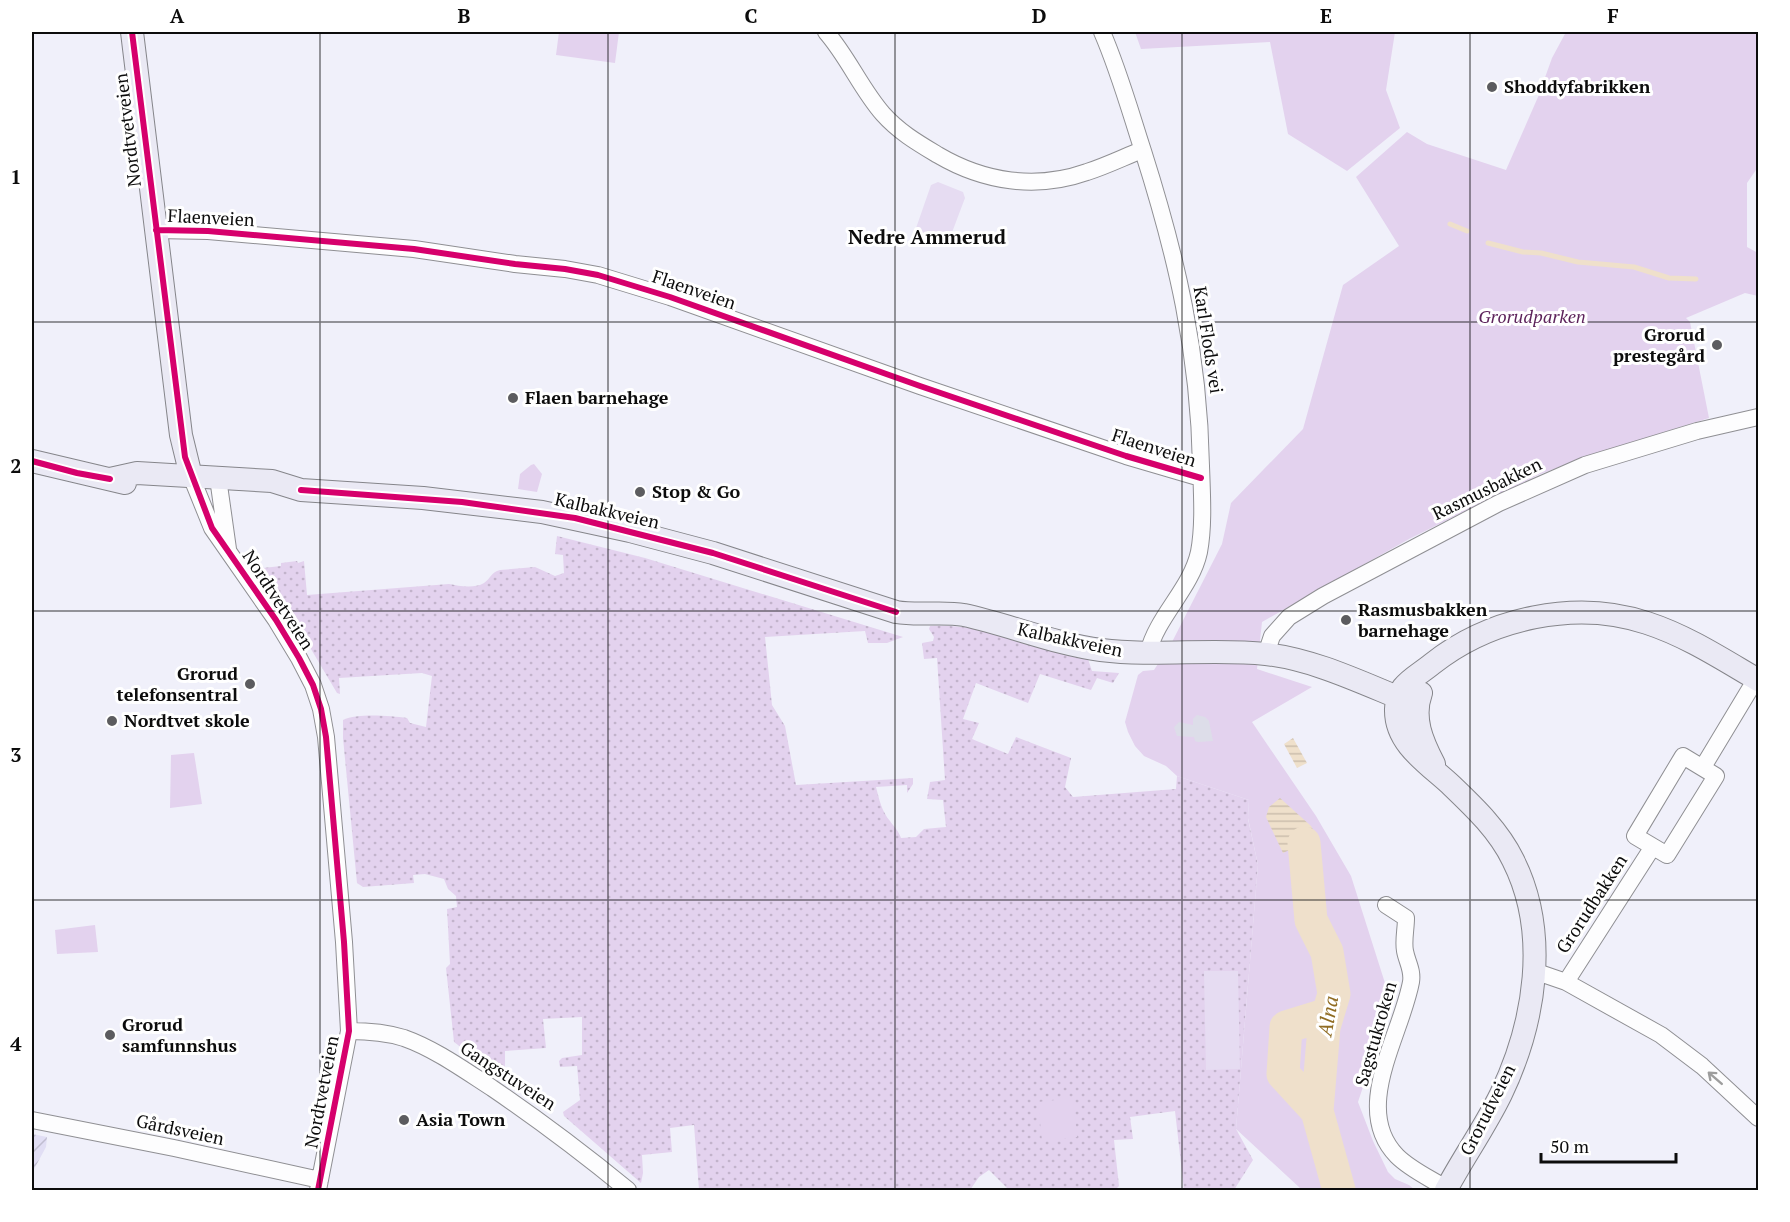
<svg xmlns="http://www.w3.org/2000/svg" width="1790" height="1222" font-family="'PT Serif',serif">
<defs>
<pattern id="farmland-furrows" width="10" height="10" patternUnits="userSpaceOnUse" patternTransform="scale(1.5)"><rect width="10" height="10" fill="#e1def4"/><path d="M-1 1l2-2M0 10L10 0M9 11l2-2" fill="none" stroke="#c0bdd0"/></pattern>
<pattern id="grass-dots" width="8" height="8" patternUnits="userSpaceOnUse" patternTransform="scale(1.5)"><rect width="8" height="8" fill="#e3d2ee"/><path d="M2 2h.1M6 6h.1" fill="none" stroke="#c2b3cb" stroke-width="1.8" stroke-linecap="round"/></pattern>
<pattern id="water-rules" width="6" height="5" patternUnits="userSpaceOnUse" patternTransform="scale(1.5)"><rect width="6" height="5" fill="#efe0cb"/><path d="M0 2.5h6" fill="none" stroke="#ccbfad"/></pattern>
</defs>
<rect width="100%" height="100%" fill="#f0f0fa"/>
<path fill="url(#farmland-furrows)" d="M32,1134L47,1137L46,1147L32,1173Z"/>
<path fill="url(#grass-dots)" d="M557,536L645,558L903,637L887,643H868L865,631L765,637L772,705L785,726L796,785L913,778V784L907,793V785L876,787C879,799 882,812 890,821C895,828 898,830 901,838L916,837L924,829L946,827L943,800L927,799L930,782L945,780L937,658L924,659L922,643L933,641L934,637L929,629L930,626C981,623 1037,644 1087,656L1092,671L1119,673L1113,683L1097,678L1091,690L1040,674L1028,703L976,683L963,719L979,723L972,739L1008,754L1016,737L1071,758L1065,787L1073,797L1176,789L1177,776L1249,800L1248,819L1258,865L1236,1129L1253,1160L1234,1190H1184L1175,1111L1130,1117L1133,1139L1114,1140L1119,1186L1117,1188L1111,1190H1006L1007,1188L989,1170L979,1177L970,1190H699L694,1125L670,1128L672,1152L642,1155L643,1173L641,1183L564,1116L563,1112L580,1100L577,1066L560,1067L559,1061L562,1058L582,1055V1017L543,1019L546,1048L505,1051V1072L498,1075L454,1042L446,968L450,964L447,909L457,907L456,896L448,889L444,879L425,874L413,875L414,883L363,887L357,883L343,738V720C358,713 390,716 407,718L410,723L426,727L432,676L422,673L339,678L340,694L337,693L263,568L281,566V563L297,561L298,563L304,561L307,595L449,584C459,586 474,589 484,583C491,578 491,572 500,570L535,567L555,576L564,573L563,555L555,554Z"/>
<path fill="#e3d2ee" d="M559,32H619L615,63L556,55Z
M1135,32H1395L1386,90L1400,128L1347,171L1288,134L1270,42L1141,49Z
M1566,32H1758V167L1747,183V247L1758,253V296L1745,293L1686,318L1690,322L1709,418L1585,457L1538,475L1409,539L1262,622L1257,669L1312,687L1252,722L1316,816L1351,876L1391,1002L1358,1102L1373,1141L1388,1172L1395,1179L1409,1185L1415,1190H1300V1188L1236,1129L1258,865L1248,818L1249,800L1177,776L1166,766L1144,756L1135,746L1128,732L1125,722L1138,675L1143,671L1154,670L1172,642L1222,544L1231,503L1303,429L1343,285L1399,246L1356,177L1407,132L1427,144L1506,170L1538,97L1552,58Z
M534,464L542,474L537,492L518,489L520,474L531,465Z
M194,753L202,804L170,808L171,755Z
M95,925L98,952L57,954L55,930Z
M1073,1098L1077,1137L1042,1141L1038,1102Z"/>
<path fill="#e6dcf2" d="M938,182L963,192L965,198L948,243L943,246L918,236L915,231L931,185Z
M1204,971H1238L1240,1069L1206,1070Z"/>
<path fill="#dddde9" d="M1197,715L1205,717L1209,721L1213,741L1198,742L1195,741L1194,737L1177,736L1174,727L1179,722L1193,725V719Z"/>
<path fill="url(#water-rules)" d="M1293,738L1307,763L1297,768L1284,744Z
M1280,798L1311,826L1317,837L1283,853L1266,817L1269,807Z"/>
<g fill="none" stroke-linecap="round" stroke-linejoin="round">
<path stroke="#efe0cb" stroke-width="5" d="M1450,224L1467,231
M1488,243L1523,252L1541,253L1578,262L1634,267L1669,278L1696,279"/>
<path stroke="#efe0cb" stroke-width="33" d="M1304,843L1311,920L1327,952L1334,994L1324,1027L1317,1111L1339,1190
M1317,1111L1283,1074L1286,1027L1328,1014"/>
<defs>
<path id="street" d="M826,32C848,57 861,89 883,114C899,132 918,143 938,155C984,182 1036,190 1087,172C1106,166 1124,157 1142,150
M1102,32C1119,71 1130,111 1143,151C1177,258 1199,353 1201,466C1202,495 1204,525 1199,552C1191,589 1157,616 1148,653
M156,230L208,231L414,249L515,264L565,269L598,275L670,297L920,386L1126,456L1201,478
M191,476L212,528L276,620L299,658L313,685L321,709L326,737L344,942L349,1031L318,1190
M218,478L228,549
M1266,654L1272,636L1289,617L1323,596L1499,503L1585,465L1697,431L1758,417
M1683,756L1716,776L1667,855L1635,836Z
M1703,767L1756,679
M1386,905L1406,918C1406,929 1403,941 1405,951C1407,962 1413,970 1411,982C1401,1036 1351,1109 1397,1156C1411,1170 1430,1178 1447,1189
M1534,971L1566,982L1661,1035L1702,1066L1758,1118
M1566,982L1652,848
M349,1031C369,1031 385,1032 404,1038C435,1049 464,1070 492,1088C539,1120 584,1154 628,1190
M32,1120L174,1148L320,1180"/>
<path id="secondary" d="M132,32L181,435L191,476
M32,461L125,483
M110,479L137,473L272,481L301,490L423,498L542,512L630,531L713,553L896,612C919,616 942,611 964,615C1010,625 1055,644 1101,650C1156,657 1211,648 1266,654C1318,660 1368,686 1417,705
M1421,693C1412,718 1422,741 1434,764
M1446,1190C1463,1158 1485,1127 1501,1094C1535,1023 1550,933 1513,860C1499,831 1475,808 1452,786C1430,765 1396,745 1396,711C1395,685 1415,678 1432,664C1490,618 1576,599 1647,623C1687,636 1722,659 1758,680"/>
</defs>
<use href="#street" stroke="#8f8f93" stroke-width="18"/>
<use href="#secondary" stroke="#85858a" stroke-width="24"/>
<use href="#street" stroke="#fdfdfe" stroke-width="16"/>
<use href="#secondary" stroke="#eae9f4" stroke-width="22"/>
<defs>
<path id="cycleway" d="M132,32L185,457L212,528L276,620L299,658L313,685L321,709L326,737L344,942L349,1031L318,1190
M156,230L208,231L414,249L515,264L565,269L598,275L670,297L920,386L1126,456L1201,478
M32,461L77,473L110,479
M301,490L462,502L575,518L713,553L896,612"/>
</defs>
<use href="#cycleway" stroke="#fff" stroke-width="10"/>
<use href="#cycleway" stroke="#d6006c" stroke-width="6"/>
</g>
<defs><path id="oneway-shaft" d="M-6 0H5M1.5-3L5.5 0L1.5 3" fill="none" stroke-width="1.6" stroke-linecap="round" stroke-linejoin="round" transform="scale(1.5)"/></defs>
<use stroke="#9d9d9d" href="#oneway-shaft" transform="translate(1715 1078) rotate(-139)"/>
<path fill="none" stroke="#0c0c0c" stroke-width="1.5" stroke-opacity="0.55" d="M320,32V1190M608,32V1190M895,32V1190M1182,32V1190M1470,32V1190M32,322H1758M32,611H1758M32,900H1758"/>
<g fill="#5c5c5f" stroke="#fff" stroke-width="2">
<circle cx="1492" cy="87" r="6"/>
<circle cx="1717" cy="345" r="6"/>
<circle cx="513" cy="398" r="6"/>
<circle cx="640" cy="492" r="6"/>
<circle cx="1346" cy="620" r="6"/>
<circle cx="250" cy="684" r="6"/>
<circle cx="112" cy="721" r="6"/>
<circle cx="110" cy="1035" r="6"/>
<circle cx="404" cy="1120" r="6"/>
</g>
<g text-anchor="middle" stroke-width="6" stroke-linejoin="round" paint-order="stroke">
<g font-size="18" font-weight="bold" fill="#0c0c0c" stroke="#fff" text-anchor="start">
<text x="1504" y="93">Shoddyfabrikken</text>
<text x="1705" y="341" text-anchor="end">Grorud<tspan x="1705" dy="21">prestegård</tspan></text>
<text x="525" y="404">Flaen barnehage</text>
<text x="652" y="498">Stop &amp; Go</text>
<text x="1358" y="616">Rasmusbakken<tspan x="1358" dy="21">barnehage</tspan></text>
<text x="238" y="680" text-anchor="end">Grorud<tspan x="238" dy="21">telefonsentral</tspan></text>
<text x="124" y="727">Nordtvet skole</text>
<text x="122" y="1031">Grorud<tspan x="122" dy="21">samfunnshus</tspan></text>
<text x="416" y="1126">Asia Town</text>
</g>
<g font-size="18" fill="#0c0c0c" stroke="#fff">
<text transform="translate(128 130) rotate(-97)" y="6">Nordtvetveien</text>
<text transform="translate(211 218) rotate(3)" y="6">Flaenveien</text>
<text transform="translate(694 290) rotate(19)" y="6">Flaenveien</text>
<text transform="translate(1208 340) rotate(81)" y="6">Karl Flods vei</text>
<text transform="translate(1154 448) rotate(18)" y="6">Flaenveien</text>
<text transform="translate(1487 489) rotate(-26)" y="6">Rasmusbakken</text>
<text transform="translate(607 511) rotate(13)" y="6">Kalbakkveien</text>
<text transform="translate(278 600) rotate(57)" y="6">Nordtvetveien</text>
<text transform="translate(1070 640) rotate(12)" y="6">Kalbakkveien</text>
<text transform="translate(1592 904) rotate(-57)" y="6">Grorudbakken</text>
<text transform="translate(1376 1034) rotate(-74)" y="6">Sagstukroken</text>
<text transform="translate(508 1076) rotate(33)" y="6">Gangstuveien</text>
<text transform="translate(322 1092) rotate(-79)" y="6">Nordtvetveien</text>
<text transform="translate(1488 1110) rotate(-63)" y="6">Grorudveien</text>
<text transform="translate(180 1130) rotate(12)" y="6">Gårdsveien</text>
</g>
<g font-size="18" font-style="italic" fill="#5d235b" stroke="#fff">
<text x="1532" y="323">Grorudparken</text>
</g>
<g font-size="20" font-weight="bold" fill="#0c0c0c" stroke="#fff">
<text x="927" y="244">Nedre Ammerud</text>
</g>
<g font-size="20" font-style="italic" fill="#906c23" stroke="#fff">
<text transform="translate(1328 1016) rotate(-80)" y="7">Alna</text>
</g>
</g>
<rect width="1790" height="1222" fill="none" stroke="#ffffff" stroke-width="66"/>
<path d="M1541 1153v9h135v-9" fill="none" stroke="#0c0c0c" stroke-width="3"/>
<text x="1550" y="1153" font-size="18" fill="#0c0c0c" stroke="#ffffff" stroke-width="4.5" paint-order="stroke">50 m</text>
<rect x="33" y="33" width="1724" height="1156" fill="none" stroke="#0c0c0c" stroke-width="2"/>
<g font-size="20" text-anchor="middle" font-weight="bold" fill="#0c0c0c">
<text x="177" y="23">A</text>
<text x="464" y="23">B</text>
<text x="751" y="23">C</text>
<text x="1039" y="23">D</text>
<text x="1326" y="23">E</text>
<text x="1613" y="23">F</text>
<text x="16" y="184">1</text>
<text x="16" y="473">2</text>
<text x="16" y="762">3</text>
<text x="16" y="1051">4</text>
</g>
</svg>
